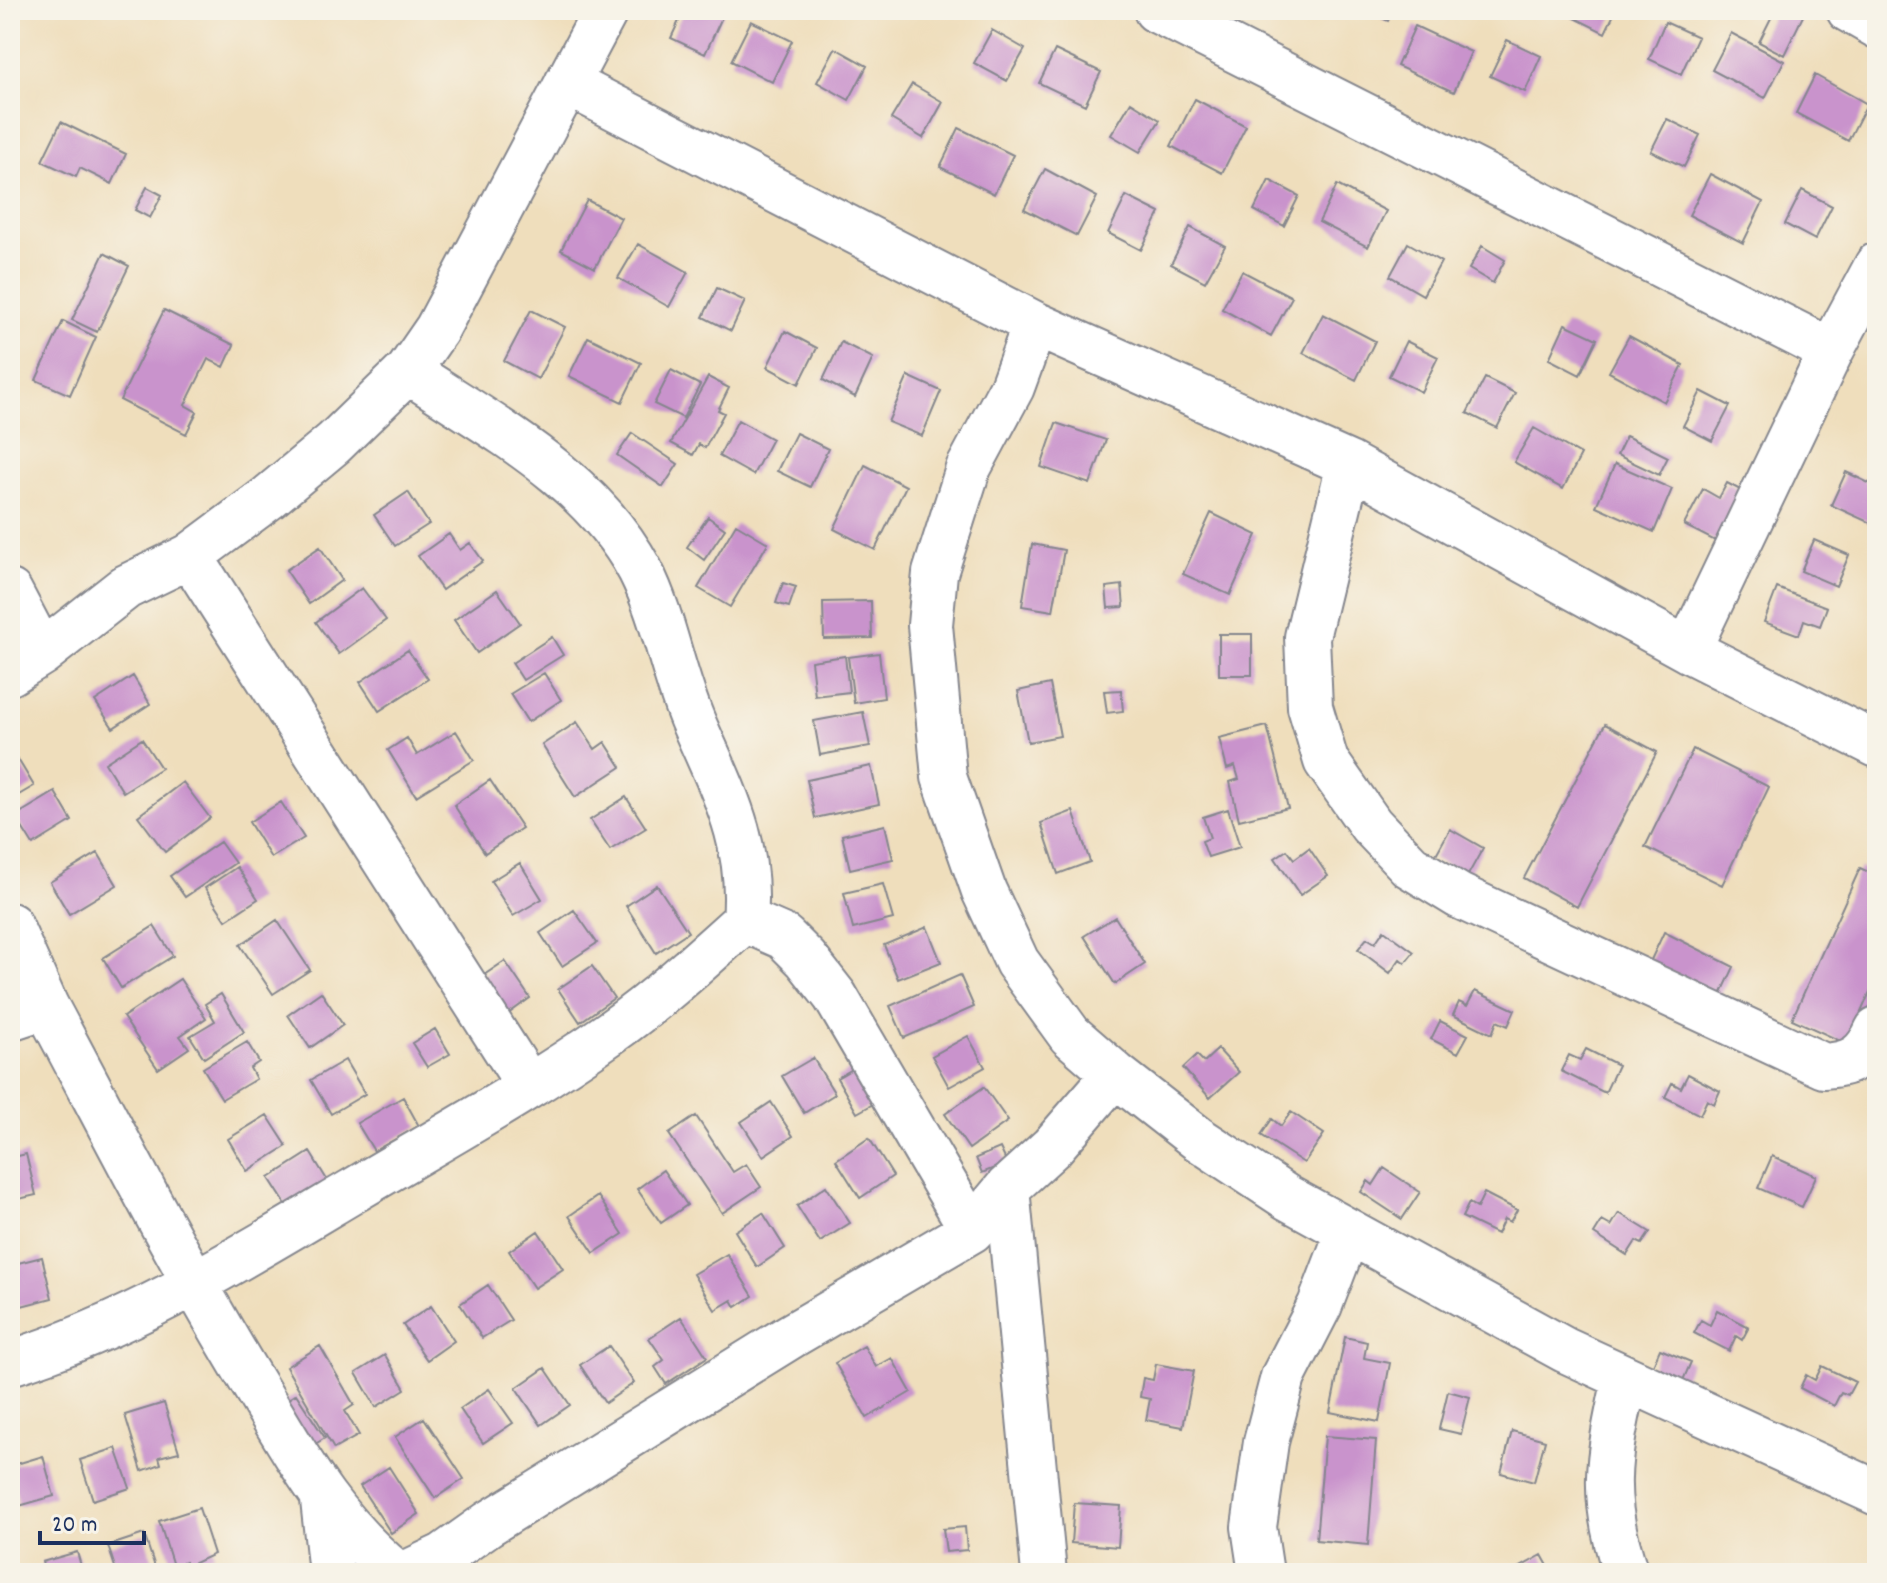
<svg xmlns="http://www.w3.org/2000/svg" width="1887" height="1583" font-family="Dekko,sans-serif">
<rect width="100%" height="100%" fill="#f7f3e8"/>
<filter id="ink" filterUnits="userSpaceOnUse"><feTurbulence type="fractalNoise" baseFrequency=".0125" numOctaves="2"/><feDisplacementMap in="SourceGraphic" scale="16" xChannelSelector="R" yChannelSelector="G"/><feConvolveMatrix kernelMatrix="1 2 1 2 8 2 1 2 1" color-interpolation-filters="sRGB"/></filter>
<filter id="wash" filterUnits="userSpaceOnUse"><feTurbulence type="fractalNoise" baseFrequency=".006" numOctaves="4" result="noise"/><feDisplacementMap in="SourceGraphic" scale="32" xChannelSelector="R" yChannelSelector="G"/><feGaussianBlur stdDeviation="1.8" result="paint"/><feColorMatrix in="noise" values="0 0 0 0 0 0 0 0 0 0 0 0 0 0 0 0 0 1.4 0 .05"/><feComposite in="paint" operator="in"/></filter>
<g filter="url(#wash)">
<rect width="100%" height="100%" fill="#efdebc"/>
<g id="blocks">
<path fill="#c993cc" d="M684,10H716L724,13L705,54L671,38Z
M1364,10H1393L1388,21Z
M1577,10H1616L1605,33L1573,17Z
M1775,10H1796L1804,14L1784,55L1759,42Z
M751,21L792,41L772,82L731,61Z
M1665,22L1698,37L1681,74L1649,59Z
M1415,26L1471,52L1454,92L1397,66Z
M992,30L1025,49L1007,81L974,63Z
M1731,33L1784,61L1765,98L1712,70Z
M1507,40L1541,56L1525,92L1490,76Z
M835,48L867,66L849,100L817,82Z
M1055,50L1101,72L1085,105L1039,83Z
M1815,75L1867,104L1848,141L1796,113Z
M912,84L943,102L923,138L891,119Z
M1195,99L1246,126L1222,173L1171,146Z
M1131,102L1160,120L1140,152L1111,135Z
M1667,119L1700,135L1684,167L1651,151Z
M61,122L126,154L112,184L80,168L76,177L42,161Z
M959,128L1013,155L994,194L940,167Z
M1045,169L1097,197L1077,236L1024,209Z
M1710,174L1763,202L1743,243L1689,215Z
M1269,180L1299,196L1284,226L1254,210Z
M1337,185L1386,211L1368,247L1319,222Z
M147,187L162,195L150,218L135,210Z
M1802,190L1832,206L1815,240L1785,224Z
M1126,196L1160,213L1141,250L1108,233Z
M587,200L621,218L595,268L561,250Z
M1190,227L1225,246L1205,282L1171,264Z
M1408,243L1441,262L1423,295L1390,276Z
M638,244L688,272L669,307L618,278Z
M1482,246L1505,260L1493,283L1469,269Z
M104,253L129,266L97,332L72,320Z
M1242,271L1292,297L1271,336L1222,309Z
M717,288L745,301L731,331L703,317Z
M164,310L234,345L224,367L208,359L185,405L197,412L186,434L120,400Z
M531,310L565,327L538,379L504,361Z
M1323,314L1375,341L1356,380L1303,353Z
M63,321L96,337L70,395L36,380Z
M1565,324L1597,339L1580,375L1549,359Z
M785,331L817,348L799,384L767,367Z
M1629,336L1683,365L1664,402L1609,372Z
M588,337L641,363L622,402L569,376Z
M1406,341L1438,357L1421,392L1389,376Z
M841,342L873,358L855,397L823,380Z
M671,370L700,385L683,418L654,404Z
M908,376L941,391L922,436L888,422Z
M708,377L729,388L718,410L724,413L705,448L699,444L693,455L671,443Z
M1485,378L1515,393L1497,428L1467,413Z
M1701,391L1730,406L1712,441L1683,426Z
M738,420L772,439L753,475L719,456Z
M1056,423L1106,440L1090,484L1041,467Z
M1534,428L1581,455L1563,489L1514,462Z
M632,433L678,464L663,487L617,455Z
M796,433L828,449L810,487L777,471Z
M1626,436L1668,457L1659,475L1617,455Z
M1615,464L1672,489L1654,532L1596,506Z
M865,465L906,486L875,550L834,529Z
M1846,472L1877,487V526L1831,505Z
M1727,483L1746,493L1719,543L1684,525L1703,489L1719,498Z
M408,492L429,524L395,546L374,515Z
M1211,513L1257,535L1230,595L1183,574Z
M708,517L725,529L704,560L687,547Z
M736,524L768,543L730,607L698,588Z
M449,534L460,550L470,543L483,561L442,590L418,556Z
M1814,540L1849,555L1836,586L1801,571Z
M1032,544L1064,550L1053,611L1022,606Z
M320,547L342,580L309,604L286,570Z
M783,583L796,587L789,607L776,603Z
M1122,585L1124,607L1108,608L1106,587Z
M362,588L386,620L339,654L316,622Z
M1777,588L1827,607L1820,626L1804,620L1799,635L1764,622Z
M497,590L520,623L477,653L454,620Z
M871,601L872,638L824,639L823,602Z
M1219,634H1252V675H1219Z
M552,637L563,655L523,680L512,663Z
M408,650L428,679L379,711L360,682Z
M879,653L884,698L854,703L848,657Z
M845,656L849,692L815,696L811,661Z
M544,673L561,700L528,722L510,694Z
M133,676L150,704L113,728L95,701Z
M1050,684L1060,736L1028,742L1018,691Z
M1121,690L1123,711L1107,713L1104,691Z
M863,712L870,746L820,755L814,721Z
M577,722L595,749L605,742L621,767L575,797L542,745Z
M1605,724L1657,752L1577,907L1524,878Z
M1267,726L1288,808L1239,820L1230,782L1239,779L1235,766L1227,769L1219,738Z
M456,731L474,760L416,796L388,750L407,738L417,755Z
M142,739L161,768L123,792L105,763Z
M1693,749L1769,787L1722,885L1645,847Z
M13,751L34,786L10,800V752Z
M871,766L879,804L815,818L807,780Z
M490,780L522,828L485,853L454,805Z
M183,782L210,818L165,852L138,816Z
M55,792L72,821L33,845L15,816Z
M626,797L646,828L610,850L590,820Z
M281,802L304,838L271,858L249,822Z
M1228,809L1240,847L1208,857L1202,841L1210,838L1203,817Z
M1073,811L1090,862L1058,874L1041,823Z
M885,825L893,859L850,869L842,835Z
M1450,829L1483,848L1467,877L1434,858Z
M220,842L235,863L185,897L170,876Z
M1309,848L1328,876L1300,895L1275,858L1287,850L1294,859Z
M98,853L117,885L69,914L50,882Z
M520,863L542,899L513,916L491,881Z
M237,867L258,899L226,920L205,888Z
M1860,868L1877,876V976L1847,1044L1792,1019Z
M883,884L893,919L853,929L844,893Z
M657,885L688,932L656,953L626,906Z
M574,910L597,943L562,966L540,933Z
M1115,917L1145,964L1115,984L1084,936Z
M277,920L310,970L273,994L240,945Z
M154,926L173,956L121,988L103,958Z
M927,927L941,962L898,979L884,945Z
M1384,930L1414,952L1405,963L1400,959L1390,973L1358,949L1367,938L1375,943Z
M1664,932L1734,967L1720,997L1650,962Z
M505,961L530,998L501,1019L475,981Z
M592,966L614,998L580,1022L558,989Z
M960,975L974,1007L904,1038L890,1006Z
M180,979L206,1018L180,1036L189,1048L158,1069L123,1017Z
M1475,991L1515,1010L1508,1026L1497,1021L1492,1034L1453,1015L1459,1002L1467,1006Z
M321,992L343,1025L310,1048L288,1015Z
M221,994L244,1032L204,1058L190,1036L215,1021L205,1004Z
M1440,1021L1468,1035L1458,1053L1431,1039Z
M435,1029L450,1054L427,1067L412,1043Z
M968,1036L985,1067L949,1087L932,1056Z
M247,1042L259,1062L250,1068L256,1079L222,1099L203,1068Z
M1218,1049L1239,1072L1210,1098L1183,1068L1197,1055L1204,1062Z
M1586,1049L1618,1065L1605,1093L1561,1071L1569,1055L1580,1060Z
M813,1058L835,1094L804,1113L782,1076Z
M345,1060L365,1094L331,1114L311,1080Z
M854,1068L875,1103L857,1113L837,1078Z
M1688,1074L1720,1091L1714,1104L1707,1100L1700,1115L1665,1097L1672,1083L1681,1088Z
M984,1087L1008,1121L969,1149L945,1114Z
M403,1097L419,1126L374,1151L357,1123Z
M771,1102L793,1136L763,1156L741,1122Z
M1291,1112L1324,1134L1304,1163L1261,1135L1272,1119L1281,1126Z
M267,1115L287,1146L247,1171L228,1139Z
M696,1116L733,1172L746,1164L761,1187L722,1213L669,1134Z
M869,1138L893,1176L860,1198L836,1160Z
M1000,1148L1007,1163L982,1173L976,1158Z
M310,1152L332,1188L292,1214L269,1178Z
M26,1154L36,1195L10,1201V1158Z
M1772,1156L1816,1176L1802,1207L1758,1188Z
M1384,1168L1420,1192L1402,1219L1361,1192L1368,1181L1373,1185Z
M663,1170L687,1205L661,1223L637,1189Z
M826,1186L850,1223L820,1242L797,1206Z
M1484,1193L1517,1210L1510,1222L1504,1219L1497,1234L1462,1217L1469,1203L1477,1208Z
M598,1196L623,1234L594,1253L569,1216Z
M763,1213L785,1248L757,1267L735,1231Z
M1619,1213L1650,1232L1642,1244L1636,1241L1627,1255L1594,1234L1602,1221L1611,1226Z
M538,1231L563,1269L534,1288L509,1251Z
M727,1254L753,1296L736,1307L732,1300L715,1310L693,1274Z
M42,1257L52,1298L10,1309V1265Z
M488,1285L511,1320L482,1338L460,1304Z
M431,1306L454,1341L427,1360L403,1325Z
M1717,1310L1749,1327L1742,1340L1736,1336L1729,1351L1694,1333L1701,1320L1710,1325Z
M681,1317L707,1357L666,1384L655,1367L664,1360L649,1338Z
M1345,1337L1367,1342L1364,1358L1390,1363L1379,1422L1330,1412Z
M320,1346L354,1405L345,1411L359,1435L334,1449L286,1367Z
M609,1346L634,1383L605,1403L580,1365Z
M864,1346L876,1367L892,1358L911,1392L867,1418L835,1363Z
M1660,1349L1691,1362L1681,1385L1650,1372Z
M385,1355L405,1389L376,1407L356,1373Z
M1156,1364L1194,1371L1183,1427L1146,1420L1150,1399L1140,1397L1143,1378L1153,1380Z
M1822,1366L1855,1382L1848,1395L1841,1392L1834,1406L1800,1388L1806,1375L1815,1380Z
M545,1368L570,1405L541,1425L516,1388Z
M489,1389L513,1423L483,1443L460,1409Z
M1448,1391L1470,1397L1461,1434L1439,1429Z
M296,1394L325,1438L307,1449L279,1405Z
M164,1403L179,1452L159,1457L161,1464L142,1471L125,1415Z
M424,1418L464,1479L435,1498L395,1437Z
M1512,1431L1545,1440L1534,1482L1501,1473Z
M1325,1436L1376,1440L1368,1545L1316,1540Z
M116,1448L130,1488L93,1500L80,1460Z
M43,1456L54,1496L19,1506L10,1466Z
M389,1467L419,1514L391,1533L360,1486Z
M1074,1503L1121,1506L1118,1547L1071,1543Z
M199,1508L214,1554L186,1567L185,1562L173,1566L159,1521Z
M965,1527L967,1550L946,1552L943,1529Z
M144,1534L157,1573H117L108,1546Z
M77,1552L83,1573H45L42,1562Z
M1542,1555L1552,1573H1510Z"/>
</g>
</g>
<g filter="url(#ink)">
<use href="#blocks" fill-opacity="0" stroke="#85868d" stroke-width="2"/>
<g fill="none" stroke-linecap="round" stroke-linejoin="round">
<defs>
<path id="minor" d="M1156,10L1831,351L1877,265
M1849,10L1877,26
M567,83L1035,324L1349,464L1688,650L1877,745
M1035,324L1012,387L968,469L935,573L930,625L944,777L984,891L1017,962L1070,1035L1115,1074L1197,1138L1288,1198L1565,1350L1877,1493
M1349,464L1307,637L1310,707L1326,761L1371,825L1410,866L1459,896L1824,1066C1852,1064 1865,1057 1877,1030
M190,556L529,1086
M10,592L42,653
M1688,650L1831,351
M10,673L42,653L126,587L190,556L268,498L334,443L408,371L437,329L606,10
M745,920L784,937L806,959L835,996L972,1230
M10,925L46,1006L10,1018
M46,1006C114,1133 179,1262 254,1385C298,1458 328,1517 396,1573
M1007,1188L1044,1573
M10,1363C133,1325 242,1257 351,1192C438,1140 528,1091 610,1033C658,999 702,959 745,920C752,843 724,793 694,724C672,674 665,619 640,570C590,477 493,428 408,371
M1625,1379C1608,1458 1599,1494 1626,1573
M323,1500L331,1573
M407,1573L443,1556L488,1524L791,1336L972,1230L1007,1188L1052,1147L1115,1074
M1261,1573L1254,1527L1266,1442L1283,1377L1320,1305L1348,1232"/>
</defs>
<use href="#minor" stroke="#85868d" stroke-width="48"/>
<use href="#minor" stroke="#fff" stroke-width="44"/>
</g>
</g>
<rect width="1887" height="1583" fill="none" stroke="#f7f3e8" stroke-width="40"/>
<path d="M40 1531v12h104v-12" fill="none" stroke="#1b2f5e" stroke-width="4"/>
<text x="52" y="1531" font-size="24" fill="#1b2f5e" stroke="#f7f3e8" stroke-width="6" paint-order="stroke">20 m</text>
</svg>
